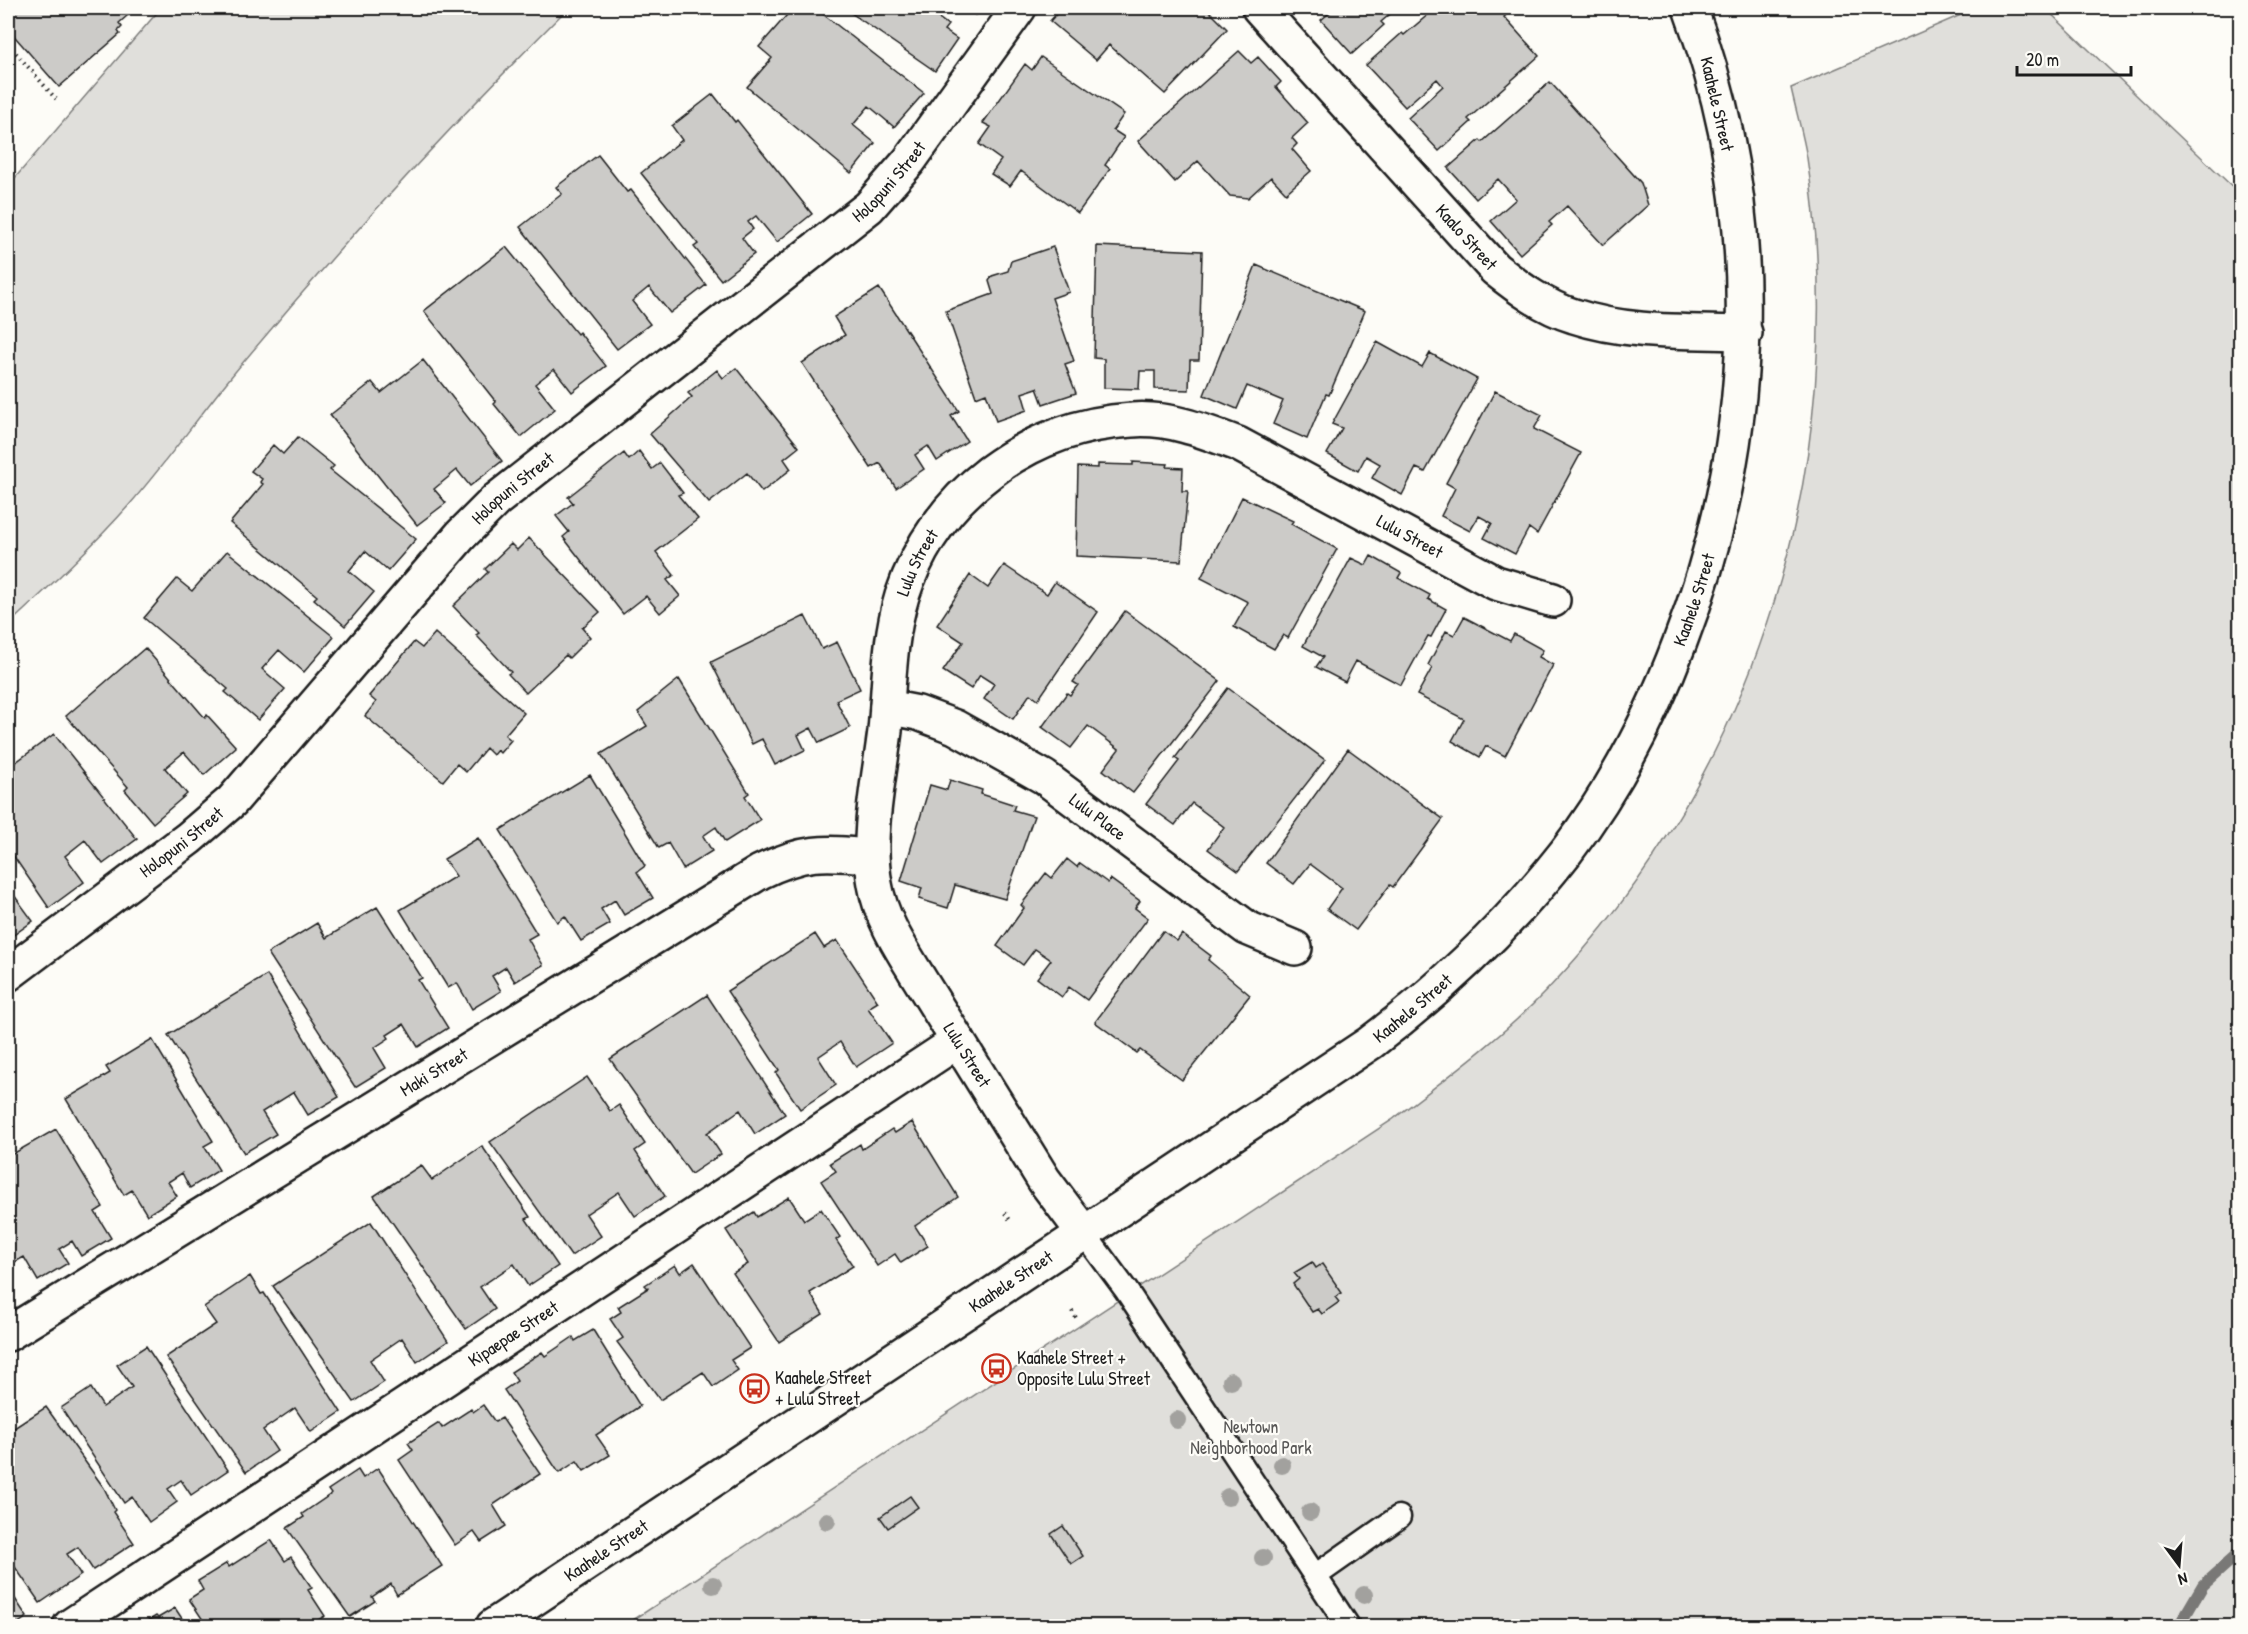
<svg xmlns="http://www.w3.org/2000/svg" width="2248" height="1634" font-family="'Patrick Hand',sans-serif">
<rect width="100%" height="100%" fill="#fdfcf7"/>
<filter id="ink" filterUnits="userSpaceOnUse"><feTurbulence type="fractalNoise" baseFrequency=".0167" numOctaves="2"/><feDisplacementMap in="SourceGraphic" scale="12" xChannelSelector="R" yChannelSelector="G"/><feConvolveMatrix kernelMatrix="1 2 1 2 8 2 1 2 1" color-interpolation-filters="sRGB"/></filter>
<g filter="url(#ink)">
<path fill="#e0dfdb" stroke="#7e7e7c" stroke-width="1.5" d="M161,8H568C449,127 333,253 226,383C194,423 164,465 130,504C92,547 50,586 8,625V186Z
M1977,8H2045L2240,194V1626H624L1392,1120C1445,1079 1500,1039 1546,991C1758,771 1853,459 1807,158C1803,134 1796,111 1791,88Z"/>
<g fill="none" stroke-linecap="round" stroke-linejoin="round">
<path stroke="#797876" stroke-width="12" d="M2179,1626L2203,1585L2240,1552"/>
</g>
<path fill="#cccbc8" stroke="#1c1c1c" stroke-width="1.5" d="M8,8H22L24,10L28,8H136L119,23L122,27L118,31L120,34L59,87L8,29Z
M793,8H820L819,11L924,93L894,127L869,106L853,125L875,143L851,173L747,87L772,58L759,47Z
M844,8H936L932,13L948,25L944,30L957,39L935,71Z
M964,8H980L975,15Z
M1062,8H1206L1227,29L1165,94L1109,45L1096,60L1050,21Z
M1335,8H1397L1381,22L1384,25L1352,54L1321,20Z
M1436,8H1514L1504,17L1539,56L1468,119L1471,122L1439,151L1408,118L1443,86L1437,79L1405,107L1366,65L1402,33L1404,35Z
M1239,51L1251,63L1258,57L1281,82L1276,87L1308,123L1292,138L1297,144L1292,149L1311,171L1286,193L1271,177L1248,198L1230,196L1198,161L1175,182L1138,141Z
M1041,57L1124,114L1113,130L1124,137L1105,165L1110,169L1078,213L1021,171L1010,186L991,174L1001,160L979,144L991,127L983,123L1025,64L1032,70Z
M1550,82L1641,183L1648,205L1603,245L1567,206L1549,222L1552,225L1520,254L1491,221L1516,199L1498,179L1476,199L1448,168L1480,140L1482,142Z
M713,94L735,122L737,120L812,214L777,242L756,216L748,222L753,229L742,238L754,254L721,280L694,247L698,244L641,173L682,140L672,126Z
M598,155L627,192L631,190L706,285L670,313L649,287L632,301L650,324L617,349L520,227L562,194L556,187Z
M1097,246L1202,251L1199,360H1190L1189,390L1155,389V371H1140L1139,389L1104,388V359L1094,358Z
M506,247L577,334L579,332L606,366L572,392L554,369L535,384L555,409L521,437L494,404L496,402L424,311Z
M1053,247L1069,292L1052,298L1074,361L1065,364L1076,393L1043,404L1037,388L1022,393L1027,410L996,421L986,393L976,397L946,311L993,294L989,281L992,276L1008,271L1011,261Z
M1256,265L1365,311L1329,395L1326,394L1307,439L1273,424L1283,401L1247,386L1237,409L1204,395Z
M879,288L959,411L951,416L967,441L937,461L928,446L915,455L924,469L896,488L880,463L871,468L802,363L845,335L834,317Z
M1377,342L1422,367L1430,353L1477,379L1425,472L1416,468L1402,495L1372,478L1380,464L1366,456L1358,471L1327,454L1342,428L1332,424Z
M423,360L502,461L470,486L457,470L434,489L446,503L417,525L330,415L372,382L381,393Z
M736,368L799,447L784,459L791,469L762,492L747,473L709,503L650,434L692,397L688,393L717,370L723,378Z
M1495,391L1542,415L1534,429L1581,453L1537,534L1529,528L1515,554L1484,538L1492,523L1479,516L1470,531L1441,516L1455,488L1446,483Z
M298,437L334,466L330,470L416,539L388,571L365,551L349,571L374,592L345,626L314,599L317,596L230,523L263,484L260,482L262,479L251,471L273,445L283,454Z
M639,451L652,469L660,463L683,493L678,495L698,519L656,552L674,575L667,580L680,596L660,613L646,596L623,614L563,537L569,532L556,516L573,503L568,497L624,453L629,460Z
M1133,462L1168,464L1167,467L1183,468L1182,491H1188L1181,561L1076,556L1078,467L1098,468V464L1133,465Z
M1242,497L1293,521L1291,524L1337,549L1288,638L1283,635L1274,649L1234,627L1248,602L1201,578Z
M529,538L600,612L582,628L590,637L569,658L566,655L526,693L508,674L511,672L476,635L479,633L453,606L488,572L485,569L511,544L517,550Z
M227,551L334,637L304,672L279,650L262,669L285,689L258,720L225,692L228,689L144,618L177,579L192,591Z
M1371,556L1401,573L1398,578L1430,595L1428,599L1446,609L1431,637L1428,636L1401,685L1356,661L1345,682L1316,667L1323,657L1303,646L1351,558L1366,565Z
M1004,565L1047,594L1055,582L1098,612L1038,700L1030,694L1013,719L984,699L994,684L980,675L971,689L943,671L963,642L937,625L970,575L988,588Z
M1125,611L1220,681L1133,793L1103,770L1119,749L1088,726L1071,748L1042,727L1067,693L1070,695L1078,685L1073,682Z
M805,616L822,649L837,642L860,689L836,700L850,728L819,743L811,728L798,735L805,750L775,765L762,739L752,744L711,662Z
M1464,617L1510,641L1514,634L1543,650L1539,657L1553,665L1505,756L1486,746L1480,757L1452,741L1464,719L1417,695L1432,668L1428,665L1446,631L1454,635Z
M435,633L524,713L505,735L511,740L500,753L497,750L493,755L486,748L466,772L457,764L443,781L365,716L376,702L369,696L414,642L422,648Z
M145,648L205,718L207,715L236,747L204,775L184,752L165,768L187,794L153,823L125,790L128,787L66,716Z
M679,679L749,793L745,796L760,820L725,842L716,827L703,836L712,851L683,869L668,843L659,848L601,754L647,726L638,712Z
M1228,688L1325,760L1238,871L1208,849L1224,827L1192,803L1175,825L1146,804L1179,761L1175,758Z
M54,734L137,839L103,864L85,840L65,856L84,882L49,908L8,848V768Z
M1348,749L1443,819L1393,887L1390,885L1356,930L1327,909L1342,888L1310,864L1294,884L1266,863Z
M590,775L645,866L637,872L653,898L624,915L615,900L601,909L610,924L581,941L565,916L557,922L500,830Z
M950,780L982,790L981,794L1015,805L1013,810L1034,816L1005,899L955,885L948,908L919,899L922,888L901,881L930,785L947,790Z
M478,838L537,934L528,939L543,965L515,982L506,967L492,976L501,991L472,1009L457,983L448,988L400,910L456,876L444,859Z
M1067,859L1077,867L1080,863L1108,883L1110,879L1140,901L1135,908L1148,918L1087,1000L1069,987L1062,997L1037,978L1051,960L1035,949L1023,965L997,946L1024,908L1021,905L1046,873L1052,878Z
M8,887L33,921L8,939Z
M377,907L422,978L418,980L448,1028L418,1047L404,1024L387,1035L389,1038L374,1048L386,1068L355,1087L268,953L317,923L326,938Z
M1163,931L1177,941L1182,934L1211,956L1208,960L1250,995L1182,1080L1140,1050L1137,1053L1095,1022Z
M815,934L824,948L837,940L878,1002L868,1008L892,1043L856,1067L840,1042L818,1057L836,1085L800,1109L776,1073L779,1070L727,991Z
M267,975L339,1097L308,1115L294,1092L262,1112L276,1134L244,1153L168,1035Z
M707,995L785,1114L755,1134L740,1110L707,1133L721,1154L691,1174L610,1059Z
M152,1039L213,1141L204,1146L219,1170L190,1188L182,1173L168,1182L177,1196L147,1215L132,1190L124,1195L66,1099L110,1073L106,1067Z
M587,1077L610,1111L619,1105L645,1144L635,1151L665,1196L635,1216L619,1192L586,1214L601,1236L571,1256L490,1142Z
M912,1122L958,1197L915,1226L928,1246L901,1263L895,1254L877,1266L821,1181L836,1171L830,1163L860,1144L862,1149L892,1129L895,1133Z
M56,1129L103,1207L95,1212L111,1238L81,1256L72,1241L59,1249L68,1263L38,1281L24,1257L15,1262L8,1250V1149L11,1155Z
M482,1146L530,1217L526,1219L558,1266L528,1286L514,1264L480,1287L495,1309L466,1329L374,1196L421,1165L432,1180Z
M789,1197L804,1220L821,1209L840,1237L836,1240L853,1266L810,1293L823,1314L779,1342L733,1273L748,1264L726,1230L754,1212L757,1217Z
M371,1222L448,1341L417,1362L402,1338L370,1360L384,1382L354,1402L273,1286Z
M1312,1262L1316,1268L1322,1264L1342,1293L1335,1297L1339,1302L1322,1314L1318,1309L1312,1312L1293,1284L1299,1279L1294,1273Z
M694,1263L750,1348L731,1360L738,1370L713,1387L703,1372L660,1400L617,1342L623,1338L610,1319L621,1312L618,1307L648,1288L645,1285L675,1265L680,1273Z
M250,1276L261,1294L264,1293L341,1412L311,1432L295,1408L263,1430L277,1451L246,1472L166,1357L216,1324L204,1307Z
M593,1330L640,1406L596,1435L610,1455L584,1471L577,1461L559,1473L504,1390L517,1381L511,1372L542,1352L545,1356L573,1337L575,1341Z
M146,1346L228,1470L191,1495L181,1480L168,1489L177,1502L149,1522L132,1497L124,1503L61,1408L91,1388L103,1407L132,1387L117,1365Z
M483,1405L495,1422L502,1418L540,1474L493,1505L506,1526L481,1542L474,1532L455,1545L399,1460L413,1450L408,1443L439,1423L442,1428L471,1409L473,1412Z
M46,1407L104,1488L115,1510L113,1512L134,1543L93,1570L78,1547L67,1554L81,1575L40,1603L8,1557V1432Z
M378,1468L442,1566L397,1595L391,1584L372,1597L375,1601L350,1617L287,1528L304,1517L302,1514L331,1494L328,1490L358,1470L363,1478Z
M910,1496L918,1507L888,1528L880,1517Z
M1063,1526L1083,1556L1071,1564L1051,1534Z
M271,1540L285,1561L291,1557L312,1588L308,1590L325,1616L308,1626H207L189,1599L203,1590L198,1581L227,1563L229,1567Z
M8,1588L27,1617L14,1626H8Z
M175,1608L187,1626H140L156,1616L158,1618Z"/>
<g fill="none" stroke-linecap="round" stroke-linejoin="round">
<defs>
<path id="lane" d="M1083,1232L1126,1290L1348,1626
M1315,1576L1399,1517"/>
<g id="street">
<path id="s1" d="M1259,8L1495,269C1519,288 1544,307 1574,316C1628,334 1689,331 1745,333"/>
<path id="s2" d="M887,707L918,713L955,727L1044,777L1247,928L1295,948"/>
<path id="s3" d="M8,974L189,838L232,801L461,535L496,500L869,207L909,161L1019,8"/>
<path id="s4" d="M1083,1232L1044,1180L914,970C898,944 880,915 875,884C866,835 879,780 885,731C889,687 889,638 902,596C935,494 1027,426 1132,420C1169,417 1204,431 1238,444L1496,583L1553,600"/>
<path id="s5" d="M8,1334L760,872C804,850 824,852 871,856"/>
<path id="s6" d="M70,1626L958,1041"/>
</g>
<g id="secondary">
<path id="s7" d="M493,1626L1370,1043C1444,987 1509,925 1566,852C1615,788 1652,716 1680,642C1759,438 1766,213 1690,8"/>
</g>
</defs>
<use href="#lane" stroke="#1c1c1c" stroke-width="27"/>
<use href="#street" stroke="#1c1c1c" stroke-width="38"/>
<use href="#secondary" stroke="#1c1c1c" stroke-width="38"/>
<path stroke="#1c1c1c" stroke-width="4" stroke-dasharray="1.5 4.5" stroke-linecap="butt" d="M8,44L56,99
M1005,1213L1010,1220
M1072,1311L1078,1321"/>
<use href="#lane" stroke="#fdfcf7" stroke-width="22"/>
<use href="#street" stroke="#fdfcf7" stroke-width="33"/>
<use href="#secondary" stroke="#fdfcf7" stroke-width="33"/>
</g>
<g fill="#a2a19e">
<circle cx="1231" cy="1381" r="9"/>
<circle cx="1177" cy="1420" r="9"/>
<circle cx="1282" cy="1465" r="9"/>
<circle cx="1228" cy="1497" r="9"/>
<circle cx="1310" cy="1512" r="9"/>
<circle cx="827" cy="1521" r="9"/>
<circle cx="1263" cy="1558" r="9"/>
<circle cx="713" cy="1585" r="9"/>
<circle cx="1364" cy="1595" r="9"/>
</g>
</g>
<defs>
<symbol id="bus-ring" viewBox="-11 -11 22 22"><circle r="9.5" fill="#fdfcf7" stroke="#c8321e" stroke-width="1.5"/><path d="M-5-6H5V4H4V6H2V4H-2V6H-4V4H-5ZM-3.5-4V0h7V-4ZM-3.5 1.2v1.5H-2V1.2ZM2 1.2v1.5H3.5V1.2Z" fill="#c8321e"/></symbol>
</defs>
<g fill-rule="evenodd">
<use href="#bus-ring" x="980" y="1352" width="33" height="33"/>
<use href="#bus-ring" x="738" y="1372" width="33" height="33"/>
</g>
<g text-anchor="middle" stroke-width="4.5" stroke-linejoin="round" paint-order="stroke">
<g font-size="18" fill="#1c1c1c" stroke="#fdfcf7">
<text transform="translate(1717 104) rotate(77)" y="6">Kaahele Street</text>
<text dy="6" stroke="none"><textPath href="#s3" startOffset="1190">Holopuni Street</textPath></text>
<text dy="6" stroke="none"><textPath href="#s1" startOffset="309">Kaalo Street</textPath></text>
<text dy="6" stroke="none"><textPath href="#s3" startOffset="704">Holopuni Street</textPath></text>
<text dy="6" stroke="none"><textPath href="#s4" startOffset="1310">Lulu Street</textPath></text>
<text dy="6" stroke="none"><textPath href="#s4" startOffset="734">Lulu Street</textPath></text>
<text dy="6" stroke="none"><textPath href="#s7" startOffset="1612">Kaahele Street</textPath></text>
<text dy="6" stroke="none"><textPath href="#s2" startOffset="240">Lulu Place</textPath></text>
<text dy="6" stroke="none"><textPath href="#s3" startOffset="218">Holopuni Street</textPath></text>
<text dy="6" stroke="none"><textPath href="#s7" startOffset="1108">Kaahele Street</textPath></text>
<text transform="translate(967 1055) rotate(58)" y="6">Lulu Street</text>
<text dy="6" stroke="none"><textPath href="#s5" startOffset="500">Maki Street</textPath></text>
<text dy="6" stroke="none"><textPath href="#s7" startOffset="622">Kaahele Street</textPath></text>
<text dy="6" stroke="none"><textPath href="#s6" startOffset="531">Kipaepae Street</textPath></text>
<text dy="6" stroke="none"><textPath href="#s7" startOffset="136">Kaahele Street</textPath></text>
</g>
<g font-size="18" fill="#1c1c1c" stroke="#fdfcf7" text-anchor="start">
<text x="1017" y="1364">Kaahele Street +<tspan x="1017" dy="21">Opposite Lulu Street</tspan></text>
<text x="775" y="1384">Kaahele Street<tspan x="775" dy="21">+ Lulu Street</tspan></text>
</g>
<g font-size="18" fill="#575655" stroke="#fdfcf7">
<text x="1251" y="1433">Newtown<tspan x="1251" dy="21">Neighborhood Park</tspan></text>
</g>
</g>
<rect width="2248" height="1634" fill="none" stroke="#fdfcf7" stroke-width="30"/>
<rect x="15" y="15" width="2218" height="1604" fill="none" stroke="#1c1c1c" stroke-width="2" filter="url(#ink)"/>
<g transform="translate(2179 1565) rotate(164)" stroke="#fdfcf7" stroke-width="4.5" paint-order="stroke">
<path d="M0-4.5L10 22L0 15L-10 22Z" fill="#1c1c1c"/>
<text y="-9" font-size="16" font-weight="bold" text-anchor="middle" fill="#1c1c1c">N</text>
</g>
<path d="M2017 66v9h114v-9" fill="none" stroke="#1c1c1c" stroke-width="3"/>
<text x="2026" y="66" font-size="18" fill="#1c1c1c" stroke="#fdfcf7" stroke-width="4.5" paint-order="stroke">20 m</text>
</svg>
